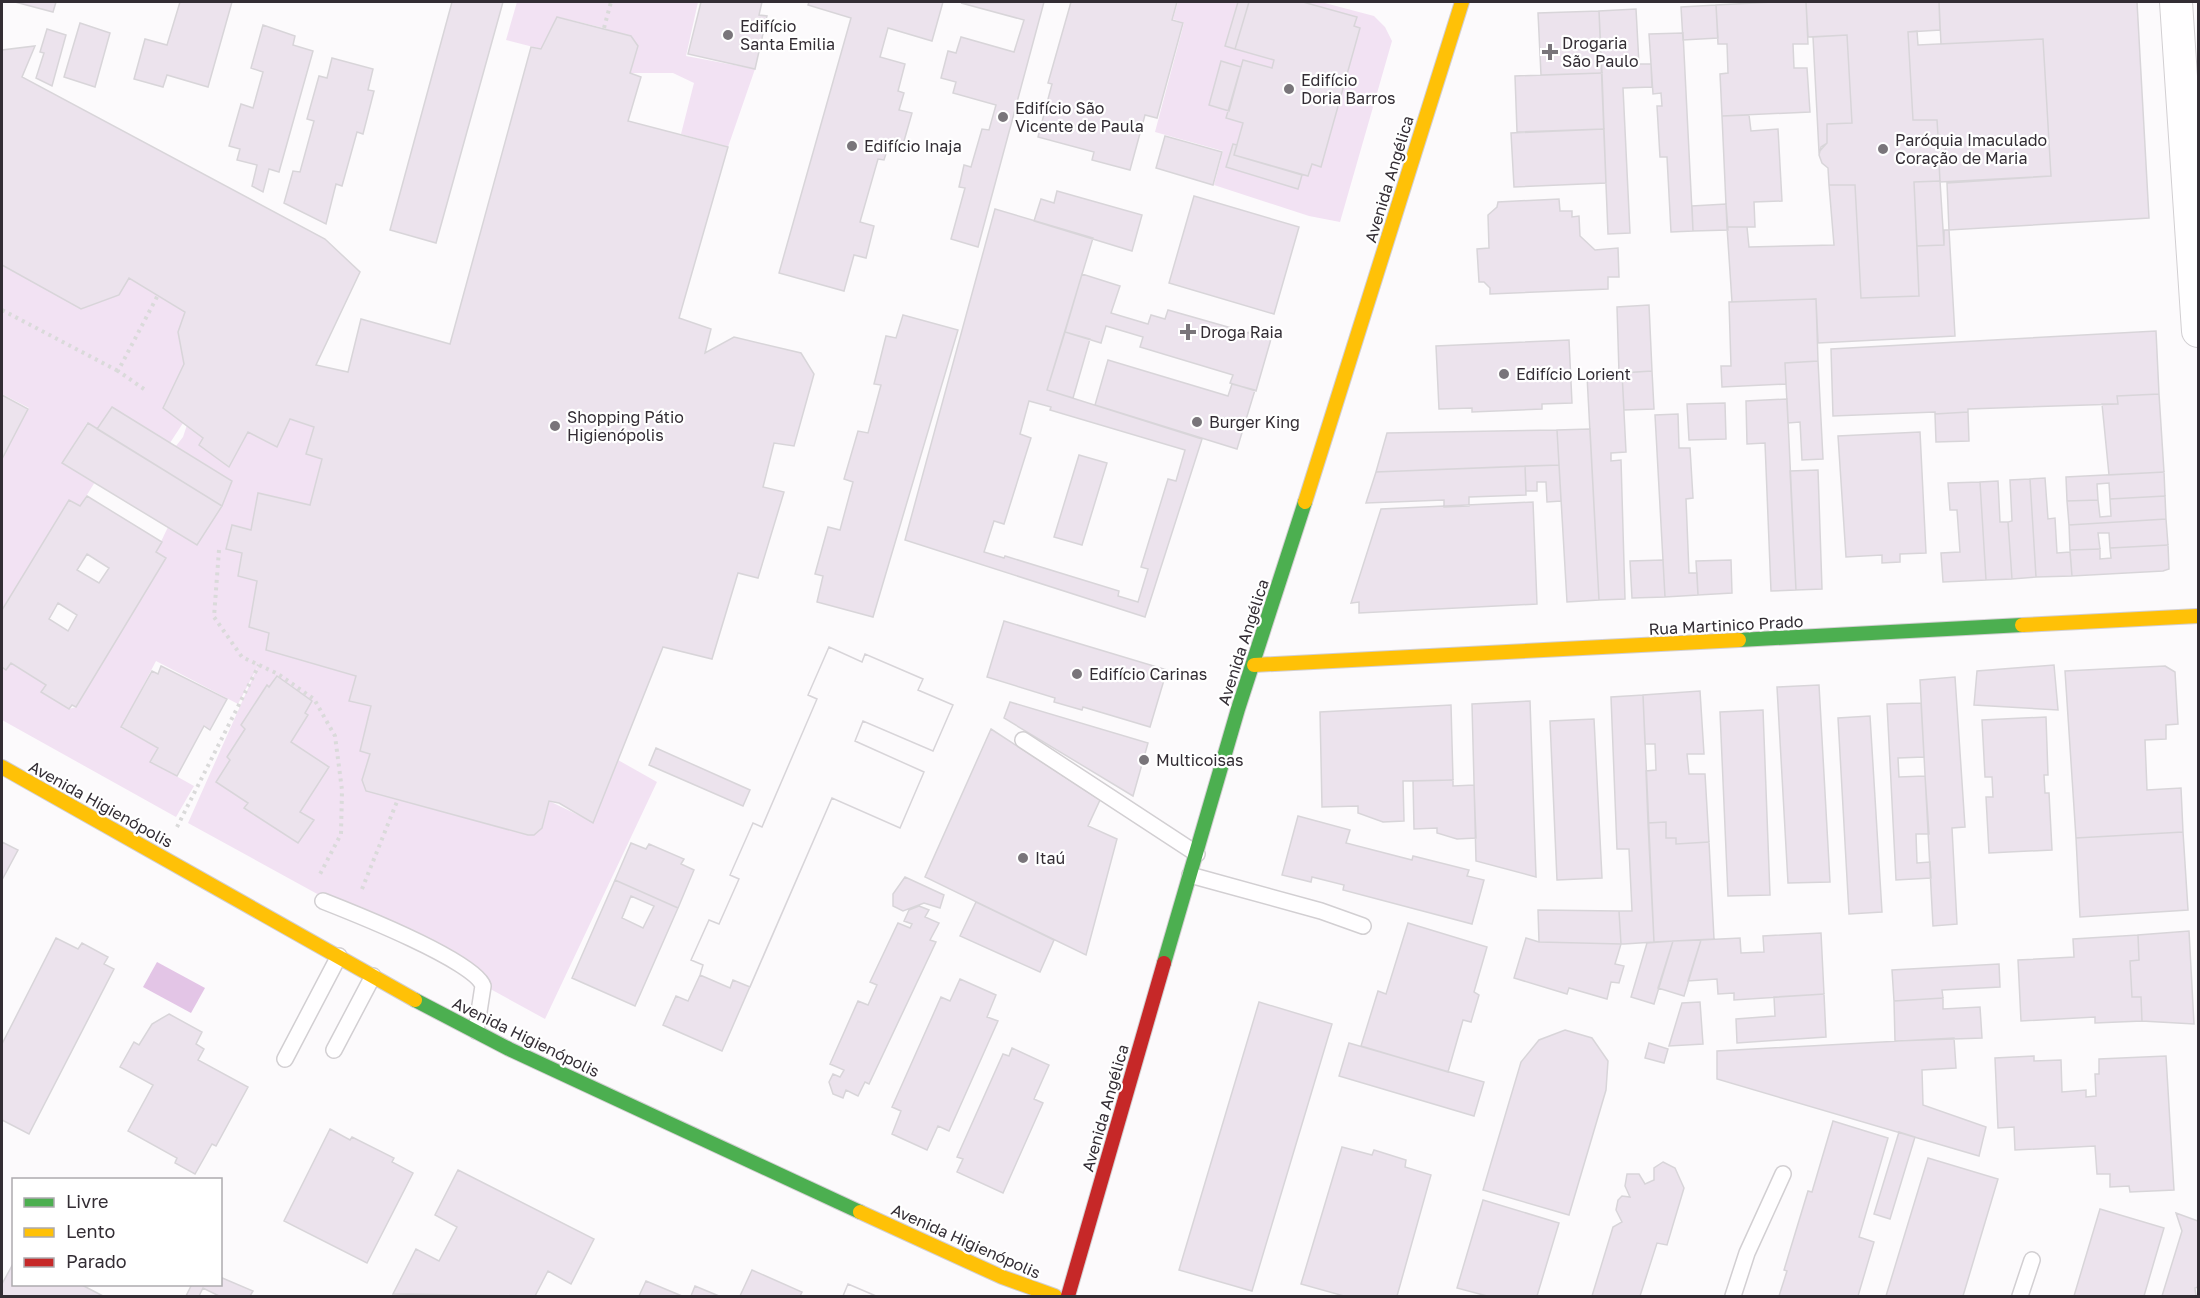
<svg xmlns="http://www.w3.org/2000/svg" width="2200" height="1298" font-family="'Golos Text',sans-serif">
<rect width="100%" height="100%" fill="#fcfafc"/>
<path fill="#f2e2f3" d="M517,2H698L686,56L755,69L728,147L681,134L694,83L673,73H630L638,46L604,28L558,17L541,49L506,40Z
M1178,2H1321L1374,16L1385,27L1392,41L1340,222L1309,216L1214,185L1223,151L1155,132L1184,23L1173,19Z
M2,265L81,309L119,295L129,278L185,312L178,332L184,364L163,408L183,423L170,443L112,407L97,429L87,423L62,463L95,482L80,506L69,500L2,610V459L29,408L2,394Z
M290,419L314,427L306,454L322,459L310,505L259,493L251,530L232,526L226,548L242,553L239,576L257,581L249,626L269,633L266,650L356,676L349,700L371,706L360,751L370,754L362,780L366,790L528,835C545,834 545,815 549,801L593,822L618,760L657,782L545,1019L188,823L258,666L238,704L156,661L121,728L158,748L151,762L194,786L176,817L2,720V667L6,670L11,663L46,685L42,693L69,709L76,707L166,558L156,552L168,527L197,545L222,506L232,481L176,446L183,437L187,425L203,438L199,445L229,467L248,432L273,445L280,440Z"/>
<path fill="#e3c5e6" d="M157,962L205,988L191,1013L143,987Z"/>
<path fill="#ece3ed" stroke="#d8d5d9" stroke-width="1.5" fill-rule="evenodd" d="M15,2H56L53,12Z
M180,2H232L208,87L167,75L163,87L134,79L145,39L167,45Z
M452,2H503L436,243L390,230Z
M701,2H762L759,15L767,16L755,69L688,54Z
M809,2H943L932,41L888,28L880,57L905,64L898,91L904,93L899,110L912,113L902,148L889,144L884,160L878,159L860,222L874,226L866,258L854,255L844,291L779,273L851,18L808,5Z
M1071,2H1177L1172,20L1183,23L1157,118L1145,115L1130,170L1092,160L1094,152L1038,137L1052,84L1048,83Z
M1238,2H1249L1235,49L1225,46Z
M1249,2H1303L1357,17L1354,26L1360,28L1321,167L1312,164L1308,176L1234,155L1243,123L1226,118L1243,60L1272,68L1274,60L1235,49Z
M1773,2H1806L1808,44H1793L1794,68H1807L1810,112L1722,116L1720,74L1728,73L1727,44H1718L1716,5Z
M1806,2H1939L1940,30L1908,32L1913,120H1937L1938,136L1945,142L1946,156L1939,162L1940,181L1914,182L1919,296L1861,298L1855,185H1829L1828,168L1822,163L1819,155L1821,147L1827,143V124L1852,123L1847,35L1808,37Z
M1939,2H2137L2149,218L1949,230L1947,183L2051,176L2043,39L1941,44Z
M961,3L1044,2L978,247L951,239L965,188L959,187L964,165L971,167L982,129L989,130L996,105L953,93L956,82L941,78L948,51L956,53L961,37L1014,52L1024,20Z
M1716,5L1718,38L1683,40L1681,7Z
M1636,9L1639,64H1651L1652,87L1623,88L1630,233L1608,234L1599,11Z
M1599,11L1602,73L1541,75L1538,13Z
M557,17L631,36L638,46L630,73L641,77L628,121L728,147L679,318L711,329L705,353L734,337L801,353L814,374L794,446L774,443L763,487L784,492L758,578L738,573L712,659L663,647L593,823L559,803L549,801L542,828L534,835H528L366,791L362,780L370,754L360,751L371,706L349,701L356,676L266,650L269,633L249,627L257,581L238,576L242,553L226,549L232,525L251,530L258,493L310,505L322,459L306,454L314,427L290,419L277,447L248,432L229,467L199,445L203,438L163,408L184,364L178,332L185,312L129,278L119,295L81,309L2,265V50L35,46L22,77L325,239L360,272L316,365L348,372L361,319L450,344L531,47L541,49Z
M80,23L110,33L95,87L64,77Z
M263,25L295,36L293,45L313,51L279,172L269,169L263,192L252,186L257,165L237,160L240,149L229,146L241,104L253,108L263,72L251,68Z
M47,29L66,35L52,86L36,78L44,53L40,52Z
M1917,31L1918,45L2043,39L2051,176L1940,182L1939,162L1946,156L1945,142L1938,136L1937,120H1913L1908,32Z
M1683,33L1693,231L1671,232L1667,157H1660L1657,106H1662L1661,93L1653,94L1649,34Z
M1847,35L1852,123L1827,124V143L1819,152L1813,37Z
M332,58L373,69L368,90L374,91L363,134L357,132L342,186L336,184L326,224L284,203L293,171L300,172L314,121L307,119L319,76L327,78Z
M1221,61L1241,67L1229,111L1209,105Z
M1602,73L1604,129L1517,132L1515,76Z
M1749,115L1751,131L1778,129L1782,201L1754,202L1755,227H1727L1722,116Z
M1604,129L1606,183L1514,187L1511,133Z
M1165,136L1222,152L1213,185L1156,168Z
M1233,144L1237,145L1234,155L1302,175L1298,189L1226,167Z
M1940,181L1944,245L1917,246L1914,182Z
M1829,185H1855L1861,298L1919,296L1917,246L1944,245V230H1949L1955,336L1818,343L1816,299L1732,302L1727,227H1747L1749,247L1834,245Z
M1057,191L1142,215L1132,251L1034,221L1041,199L1054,203Z
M1194,196L1299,227L1274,314L1169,283Z
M1559,199L1560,211H1572V217L1579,216L1580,236L1595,250L1618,248L1619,277H1608V289L1490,294V288L1484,282H1479L1477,249L1489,248L1488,215L1497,207L1498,202Z
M1726,204L1728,230L1693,231L1692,206Z
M995,209L1093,238L1047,390L1202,439L1145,617L905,540Z
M1082,274L1120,286L1111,313L1148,324L1151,315L1165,319L1168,310L1249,333L1251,325L1273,332L1256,391L1230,383L1233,375L1140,347L1143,337L1106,326L1101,343L1065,332Z
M1816,299L1818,361L1785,363L1786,384L1722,387L1721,366H1731L1729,302Z
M1649,305L1652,371L1619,373L1617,307Z
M903,315L958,330L873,617L817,602L823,576L815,574L828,527L840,530L853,482L844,479L858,431L868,433L881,385L874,384L886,336L896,338Z
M2156,331L2159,394L2117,396L2118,404L1968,409V412L1935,414V412L1833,416L1831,349Z
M1065,332L1090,339L1073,398L1047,390Z
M1569,340L1572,403L1542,404V409L1472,412V408L1439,409L1436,346Z
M1108,360L1228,396L1232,384L1255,390L1237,449L1095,405Z
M1818,361L1823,459L1802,460L1800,422L1788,423L1785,363Z
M1652,371L1654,409L1624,410L1622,373Z
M1622,373L1626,452L1611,453V461L1621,460L1625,599L1599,600L1587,376Z
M2159,394L2164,472L2109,475L2102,404H2118L2117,396Z
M2,395L28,409L2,459Z
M1787,399L1796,590L1771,591L1765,443L1747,444L1746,401Z
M1029,401L1051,407L1050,410L1185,450L1176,481L1168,479L1141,567L1148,569L1138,602L1118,596L1119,591L1005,556L1004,558L984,552L994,521L1004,524L1031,438L1020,434ZM1079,455L1107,463L1082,545L1054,537Z
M1725,403L1726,439L1689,440L1687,404Z
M112,407L232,481L222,506L97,429Z
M1968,412L1969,441L1936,442L1935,414Z
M1678,414L1679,448H1690L1693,498L1686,499L1689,573H1697L1698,595L1665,597L1655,415Z
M88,423L222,506L197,545L62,463Z
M1590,429L1599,600L1567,602L1557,430Z
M1557,430L1559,465L1376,472L1387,433Z
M1920,432L1926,553L1900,554V562L1882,563V555L1846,557L1838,436Z
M1559,465L1561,501L1547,502L1546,482H1537V491H1526L1525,466Z
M1525,466L1526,495L1469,497V506L1444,507V500L1366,503L1376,472Z
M1818,470L1822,589L1796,590L1790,471Z
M2164,472L2165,496L2110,499L2109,483L2097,484L2098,500L2067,501L2066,477Z
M2045,478L2048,519L2055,518L2057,553L2070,552L2072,576L2036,577L2030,479Z
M2030,479L2036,577L2012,579L2008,522L2012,521L2010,480Z
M1998,481L2000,522H2008L2012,579L1986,580L1980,482Z
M1980,482L1986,580L1943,582L1941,553L1960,552L1957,510H1950L1948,483Z
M87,496L162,542L156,552L166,558L76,707L72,705L69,709L41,692L46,685L11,663L6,670L2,667V610L69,500L80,506ZM87,554L109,568L99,583L77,570ZM58,603L77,615L68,631L49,619Z
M2165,496L2166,519L2069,525L2067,501L2098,500L2100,517L2111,516L2110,499Z
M1533,502L1537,604L1359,613V602L1351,603L1381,509Z
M2166,519L2168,545L2110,548L2109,533H2098L2100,549L2070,550L2069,525Z
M2168,545L2169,569L2163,571L2072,576L2070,550L2100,549V559L2111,558L2110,548Z
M1663,560L1665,597L1632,598L1630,561Z
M1731,560L1732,593L1698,595L1696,561Z
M1004,621L1167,670L1150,727L1083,707L1082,710L1054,702L1055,698L987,677Z
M829,647L862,662L865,654L923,679L918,690L953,705L933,751L863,721L855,741L924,772L900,828L832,798L750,987L733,980L730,988L700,975L703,965L691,960L709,920L719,924L739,879L730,875L753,823L762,827L817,699L808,695Z
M829,647L862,662L865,654L923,679L918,690L953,705L933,751L863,721L855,741L924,772L900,828L832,798L722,1051L663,1025L676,996L688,1001L700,975L703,965L691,960L709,920L719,924L739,879L730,875L753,823L762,827L817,699L808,695Z
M2054,665L2058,710L1974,705L1977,671Z
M161,666L227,699L210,730L204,726L177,776L150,762L158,748L121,727L152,671L158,674Z
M2165,666L2175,672L2178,724L2166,725V739L2145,740L2147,790L2181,788L2183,832L2076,838L2065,671Z
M277,676L312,701L305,713L308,715L291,742L329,767L300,812L314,820L298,843L244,808L248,803L216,782L230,760L227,757L245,729L241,725L267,685L269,687Z
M1955,677L1965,827L1952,828L1957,924L1933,926L1920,680Z
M1819,685L1830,882L1788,883L1777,687Z
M1700,691L1704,754H1687L1689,774H1705L1709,842L1676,844V838H1666V822L1648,823L1646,771L1656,770L1655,744H1645L1643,695Z
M1643,695L1654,942L1624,944H1621L1619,911H1632L1629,849H1617L1611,697Z
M1530,701L1536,877L1476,861L1472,704Z
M1010,702L1148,743L1133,796L1004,718Z
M1921,703L1924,757L1898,758L1899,777L1925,776L1929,834H1916L1917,863L1930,862L1931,878L1896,880L1887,704Z
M1451,705L1453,780L1403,781L1404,821L1383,822L1358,813V806L1322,807L1320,712Z
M1763,710L1770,895L1728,896L1720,712Z
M1870,716L1882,912L1849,914L1838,718Z
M2046,717L2048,775H2044L2045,793H2049L2052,850L1989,853L1986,797H1993L1992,777H1985L1982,720Z
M1594,719L1602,878L1557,880L1550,721Z
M991,729L1100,800L1088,826L1117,839L1086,955L925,877Z
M656,748L750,790L743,806L649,765Z
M1453,780V786L1474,785L1476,838L1457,839L1437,833V828L1414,829L1413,781Z
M1298,816L1350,830L1346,843L1412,860L1413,856L1469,870L1467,876L1484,880L1472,924L1343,890L1344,885L1312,877L1311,882L1282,875Z
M1666,822V838H1676V844L1709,842L1714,939L1654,942L1648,823Z
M2183,832L2188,910L2080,917L2076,838Z
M2,842L18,850L2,880Z
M631,843L646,849L649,844L684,859L681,864L694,870L678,908L615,880Z
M905,877L944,895L940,908L924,903L903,911L893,906V894Z
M615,880L678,908L635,1006L572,978ZM631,896L654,906L643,928L622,918Z
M976,902L1054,940L1040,972L960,936Z
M919,906L929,910L925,917L939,923L930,940L936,942L869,1084L865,1082L858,1096L846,1090L843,1098L833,1094L829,1082L833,1074L840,1077L844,1070L830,1064L858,1001L868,1005L877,985L870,982L898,923L910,928L912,924L904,921L909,910Z
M1538,910L1619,911L1621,944L1539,942Z
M1408,923L1487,947L1474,992L1479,995L1471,1022L1463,1020L1448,1072L1361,1046L1378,991L1386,994Z
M2189,931L2194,1024L2142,1021L2141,997H2132L2130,961L2139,960L2138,935Z
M1821,933L1824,994L1734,1000V993L1718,994L1717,979L1688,981L1701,940L1740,938L1741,953L1764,952L1763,936Z
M2138,935L2139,960L2130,961L2132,997H2141L2142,1021L2095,1023V1017L2021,1021L2018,960L2074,957L2073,939Z
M56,938L78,949L82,943L108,957L104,964L114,969L29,1134L2,1120V1044Z
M1526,938L1539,942L1621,944L1615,964L1624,966L1619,983L1611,982L1607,999L1569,988L1567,994L1514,978Z
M1701,940L1684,996L1658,988L1673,941Z
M1673,941L1654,1004L1631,997L1647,943Z
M1999,964L2000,987L1942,990L1943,998L1894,1001L1892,970Z
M960,979L996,995L987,1017L998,1021L949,1131L938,1126L927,1150L892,1134L901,1111L892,1107L941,997L950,1001Z
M1824,994L1826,1037L1737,1043L1736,1019L1775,1016L1774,997Z
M1943,998V1009L1980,1007L1982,1038L1895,1041L1894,1001Z
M1259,1002L1332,1024L1252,1291L1179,1270Z
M1700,1002L1703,1044L1669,1046L1682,1003Z
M169,1014L202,1032L196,1044L204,1049L198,1060L248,1087L216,1146L212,1144L195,1174L175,1163L177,1158L128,1131L153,1085L120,1067L134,1042L139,1045L152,1024Z
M1565,1030L1592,1038L1608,1061L1606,1090L1569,1215L1483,1190L1521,1062L1539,1040Z
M1954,1038L1956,1068L1922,1070L1923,1105L1986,1127L1979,1156L1717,1079V1051Z
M1349,1043L1484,1082L1474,1116L1339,1076Z
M1649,1043L1668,1049L1664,1063L1645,1058Z
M1012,1048L1049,1065L1034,1099L1043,1103L1003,1193L957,1172L963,1159L957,1157L1003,1054L1009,1056Z
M2034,1056V1061L2061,1060L2062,1092L2086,1090V1097L2096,1096L2095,1074H2099V1059L2166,1056L2174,1190L2130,1192L2129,1186L2110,1187V1174H2097L2095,1146L2015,1150L2014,1127L1998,1128L1995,1058Z
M1833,1121L1888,1138L1859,1237L1874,1242L1858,1296H1779L1787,1271L1784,1270L1808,1191L1812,1192Z
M330,1129L350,1140L352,1137L394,1158L392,1162L413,1173L367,1263L284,1221Z
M1899,1132L1915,1137L1890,1219L1874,1214Z
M1342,1147L1372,1155L1374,1150L1406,1160L1405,1167L1431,1175L1397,1296H1344L1301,1284Z
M1928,1158L1998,1179L1963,1296H1886Z
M1663,1162L1675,1168L1684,1188L1667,1245L1657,1243L1640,1296H1592L1613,1227L1622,1222L1616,1210L1618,1200L1622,1196L1630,1197L1625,1186L1627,1174H1639L1645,1184L1654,1180V1168Z
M458,1170L594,1239L571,1284L548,1271L535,1296L393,1294L416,1249L439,1261L457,1227L435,1215Z
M1483,1200L1559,1223L1537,1296H1487L1457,1288Z
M2100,1209L2164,1228L2144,1296H2074Z
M2176,1213L2198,1221V1287L2195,1288L2196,1296H2162L2182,1231Z
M14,1262V1284H80L103,1296H2V1284Z
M752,1270L802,1292L800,1296H740Z
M220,1277L253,1291L250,1296H219L203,1288L199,1296H186L192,1284H220Z
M646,1281L682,1296H639Z
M848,1284L876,1296H843Z
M848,1284L876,1296H843Z
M695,1286L719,1296H691Z"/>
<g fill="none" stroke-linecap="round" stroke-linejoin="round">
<defs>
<path id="lane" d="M1023,740L1197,854
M1190,875L1321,911L1363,926
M323,901C351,912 476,961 483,986L476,1031
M334,1050L373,976
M285,1059L339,956
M1733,1296L1747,1253L1783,1174
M2020,1296L2032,1260"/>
<path id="street" d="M2176,2L2198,331"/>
<path id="fast" d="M1739,640L2022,625
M1164,963L1238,709L1305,502
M415,1000L509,1049L860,1212"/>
<path id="slow" d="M1305,502L1462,2
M2022,625L2198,616
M1254,665L1739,640
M2,767L415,1000
M860,1212L1002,1277L1055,1296"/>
<path id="jam" d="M1068,1296L1164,963"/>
</defs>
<use href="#lane" stroke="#d2cfd2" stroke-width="18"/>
<use href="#street" stroke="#d2cfd2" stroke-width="34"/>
<use href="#fast" stroke="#d2cfd2" stroke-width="16"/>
<use href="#slow" stroke="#d2cfd2" stroke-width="16"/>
<use href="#jam" stroke="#d2cfd2" stroke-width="16"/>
<path stroke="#dadada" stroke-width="4" stroke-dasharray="3 4.5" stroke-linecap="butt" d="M604,28L611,2
M2,310L118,371
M144,389L118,371L158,295
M219,550L214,617L242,657L278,674L314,699L335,736L342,790L341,834L319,876
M177,827L259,665
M362,889L398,799"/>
<use href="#lane" stroke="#fffeff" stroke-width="15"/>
<use href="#street" stroke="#fffeff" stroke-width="32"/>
<use href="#fast" stroke="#4caf50" stroke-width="14"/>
<use href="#slow" stroke="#ffc107" stroke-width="14"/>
<use href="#jam" stroke="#c62828" stroke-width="14"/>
</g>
<g fill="#79757a" stroke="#fff" stroke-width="2">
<circle cx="728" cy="35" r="6"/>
<path d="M1547 43h6v6h6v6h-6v6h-6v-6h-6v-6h6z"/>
<circle cx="1289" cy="89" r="6"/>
<circle cx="1003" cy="117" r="6"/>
<circle cx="852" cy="146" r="6"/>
<circle cx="1883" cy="149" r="6"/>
<path d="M1185 323h6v6h6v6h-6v6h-6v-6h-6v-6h6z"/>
<circle cx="1504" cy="374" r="6"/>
<circle cx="1197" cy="422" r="6"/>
<circle cx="555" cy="426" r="6"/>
<circle cx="1077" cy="674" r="6"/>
<circle cx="1144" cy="760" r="6"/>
<circle cx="1023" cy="858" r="6"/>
</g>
<g text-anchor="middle" stroke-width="4.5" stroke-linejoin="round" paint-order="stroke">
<g font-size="16" fill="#332d34" stroke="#fff" text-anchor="start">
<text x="740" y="32">Edifício<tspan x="740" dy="18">Santa Emilia</tspan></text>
<text x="1562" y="49">Drogaria<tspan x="1562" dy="18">São Paulo</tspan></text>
<text x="1301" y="86">Edifício<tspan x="1301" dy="18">Doria Barros</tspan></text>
<text x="1015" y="114">Edifício São<tspan x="1015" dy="18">Vicente de Paula</tspan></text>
<text x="1895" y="146">Paróquia Imaculado<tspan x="1895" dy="18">Coração de Maria</tspan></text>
<text x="864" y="152">Edifício Inaja</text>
<text x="1200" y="338">Droga Raia</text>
<text x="1516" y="380">Edifício Lorient</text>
<text x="567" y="423">Shopping Pátio<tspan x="567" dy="18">Higienópolis</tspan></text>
<text x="1209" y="428">Burger King</text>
<text x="1089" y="680">Edifício Carinas</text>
<text x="1156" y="766">Multicoisas</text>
<text x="1035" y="864">Itaú</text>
</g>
<g font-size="16" fill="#332d34" stroke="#fff">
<text transform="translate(1389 179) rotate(-73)" y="6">Avenida Angélica</text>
<text transform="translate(1726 625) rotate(-3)" y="6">Rua Martinico Prado</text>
<text transform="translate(1243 642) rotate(-72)" y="6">Avenida Angélica</text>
<text transform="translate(101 804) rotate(29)" y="6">Avenida Higienópolis</text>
<text transform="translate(526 1037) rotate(26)" y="6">Avenida Higienópolis</text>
<text transform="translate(1105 1108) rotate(-74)" y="6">Avenida Angélica</text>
<text transform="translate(966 1241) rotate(24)" y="6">Avenida Higienópolis</text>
</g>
</g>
<rect width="2200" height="1298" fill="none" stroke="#332d34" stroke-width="6"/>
<rect x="12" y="1178" width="210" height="108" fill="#ffffff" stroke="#adabae" stroke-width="1.5"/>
<rect x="24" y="1198" width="30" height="9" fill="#4caf50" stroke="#adabae" stroke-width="1.5"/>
<text x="66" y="1208" font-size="18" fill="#332d34">Livre</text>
<rect x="24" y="1228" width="30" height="9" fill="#ffc107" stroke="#adabae" stroke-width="1.5"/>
<text x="66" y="1238" font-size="18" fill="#332d34">Lento</text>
<rect x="24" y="1258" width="30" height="9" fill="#c62828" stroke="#adabae" stroke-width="1.5"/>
<text x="66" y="1268" font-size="18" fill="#332d34">Parado</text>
</svg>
